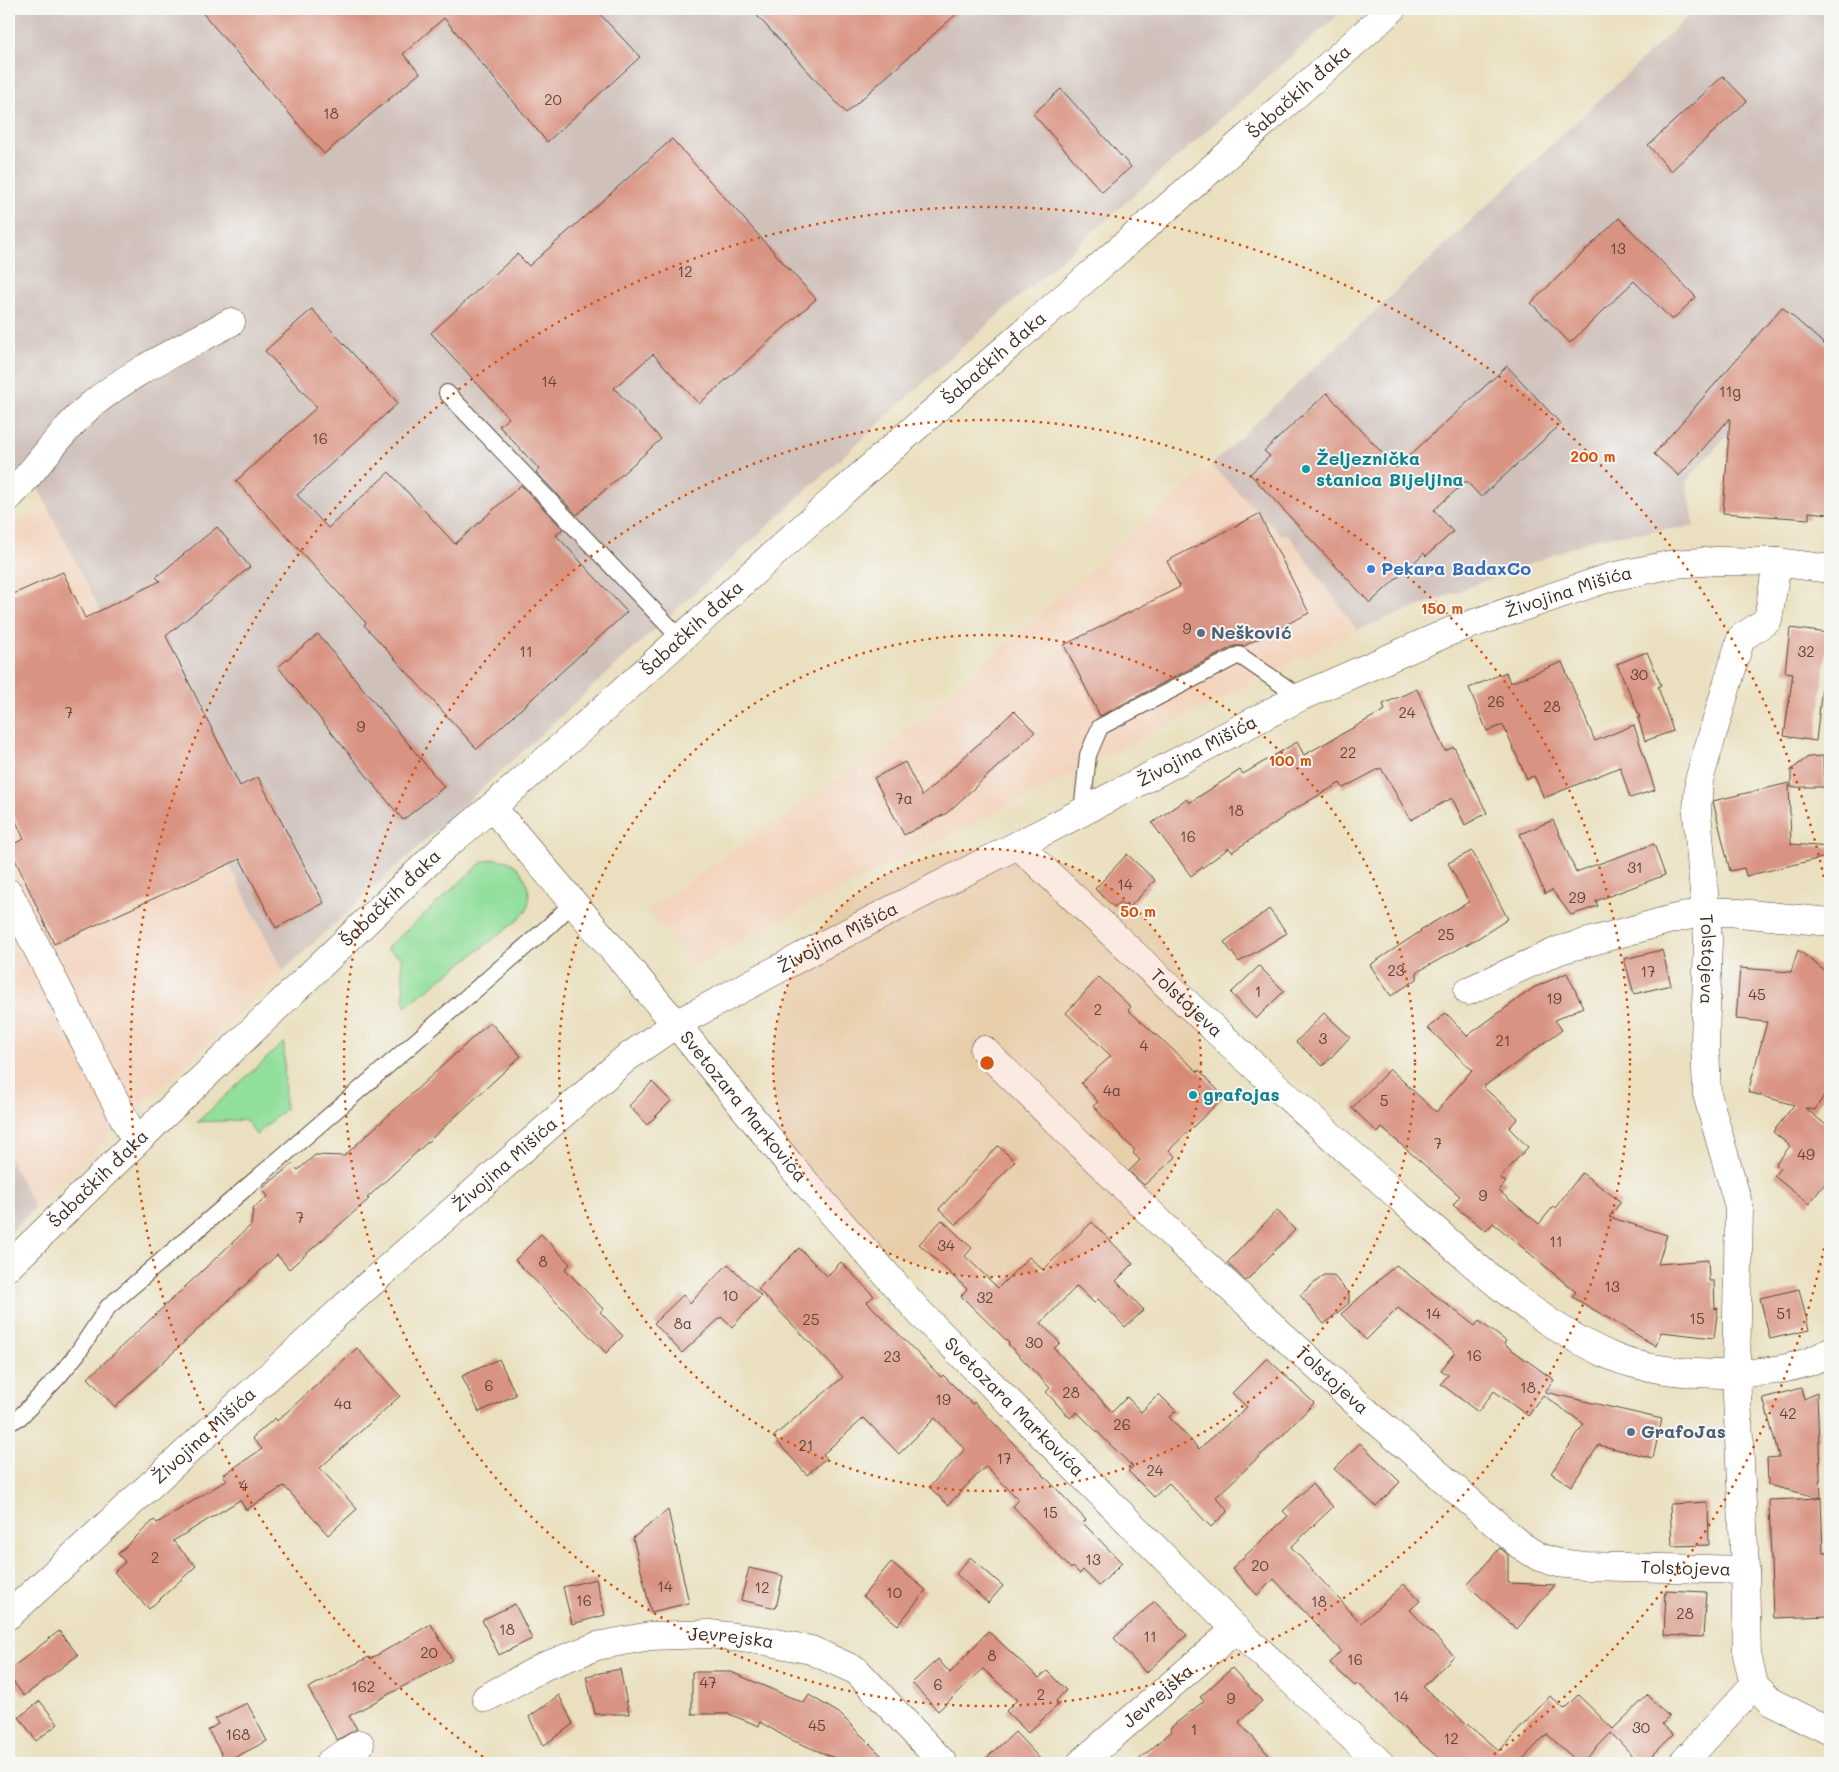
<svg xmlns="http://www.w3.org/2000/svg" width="1839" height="1772" font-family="Mali,sans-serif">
<rect width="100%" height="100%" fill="#f6f6f2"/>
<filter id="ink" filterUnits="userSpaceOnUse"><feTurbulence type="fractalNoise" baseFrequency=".02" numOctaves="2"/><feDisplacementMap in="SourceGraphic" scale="10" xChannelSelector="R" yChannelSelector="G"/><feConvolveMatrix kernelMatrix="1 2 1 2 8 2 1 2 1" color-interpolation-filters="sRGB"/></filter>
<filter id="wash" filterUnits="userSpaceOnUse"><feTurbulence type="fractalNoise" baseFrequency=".0096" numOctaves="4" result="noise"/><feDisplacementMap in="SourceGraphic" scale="20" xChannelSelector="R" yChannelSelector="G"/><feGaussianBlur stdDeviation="1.12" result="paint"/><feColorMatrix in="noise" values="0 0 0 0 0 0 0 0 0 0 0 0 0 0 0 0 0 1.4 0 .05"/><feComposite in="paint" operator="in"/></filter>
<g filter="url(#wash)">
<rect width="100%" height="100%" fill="#eae0bf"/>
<path fill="#f3d4be" d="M1211,465L1281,535L1288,534L1357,630L761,930L696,968L648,910L899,737Z
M48,508L283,971L35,1208L9,1157V526Z"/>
<path fill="#cfc0ba" d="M9,9H1345L960,349L283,971L29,470L9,479Z
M1696,9H1816L1819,11L1821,9H1830V403L1815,422L1771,384L1686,482L1695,526L1597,538L1357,630L1288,534L1281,535L1211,465Z
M9,1157L35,1208L9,1233Z"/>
<path fill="#92df9c" stroke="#66845d" d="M494,859C499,860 506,860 510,862C526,870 534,896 526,911C523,916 518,920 514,923L405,1007L401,957L386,949L482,862Z
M284,1042L285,1109L256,1135L246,1120L197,1122Z"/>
<g id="blocks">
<path fill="#d99382" d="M199,9H595L640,57L547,142L444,18L403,54L420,73L324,154Z
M751,9H962L846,113Z
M1723,76L1747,101L1671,171L1648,145Z
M1061,89L1131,167L1102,192L1033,114Z
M672,139L816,299L699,404L653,354L614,388L661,439L577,515L536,472L539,469L499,426L509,418L431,333L517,254L529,266Z
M1619,218L1696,297L1672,320L1634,281L1570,343L1531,303Z
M1782,307L1830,349V514L1809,512V519L1723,513L1730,418L1679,476L1654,454Z
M312,309L398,403L297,495L328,528L389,472L455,544L521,485L563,529L556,535L627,612L477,749L364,625L366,623L236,481L317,407L265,351Z
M1507,366L1561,424L1481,497L1466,481L1434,510L1453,532L1426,556L1424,553L1370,603L1250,474L1270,456L1264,451L1327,393L1396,468Z
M1259,514L1309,613L1244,646H1234L1100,716L1064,645L1180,587L1167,561Z
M217,527L250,567L166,636L240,786L258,777L324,903L276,928L240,859L54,944L9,846L24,839L9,806V596L63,572L85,618L160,581L156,577Z
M1790,628L1828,633L1816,741L1784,736L1793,673L1785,672Z
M318,634L444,787L403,820L278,667Z
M1647,652L1661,685L1658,687L1673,731L1645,741L1638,718L1640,717L1617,664Z
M1562,662L1595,741L1634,725L1655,790L1630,798L1620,767L1544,798L1534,776L1527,779L1503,725L1487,731L1469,688L1506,672L1510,683Z
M1417,689L1445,751L1454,747L1487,813L1465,825L1452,798L1411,820L1381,768L1343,788L1340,783L1283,816L1284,817L1232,852L1229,848L1191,876L1152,823L1186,799L1189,803L1240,770L1243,774L1297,742L1304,755L1385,710L1383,704Z
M1014,711L1035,732L947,813L904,835L874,778L905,762L922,796Z
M1823,756L1824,787H1791V770L1808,757Z
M1789,783L1791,844L1830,847V856L1746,876L1744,868L1730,871L1713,801Z
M1553,820L1576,872L1654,844L1665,875L1596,901L1598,906L1571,915L1552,890L1545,894L1520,834Z
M1472,851L1508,919L1480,937L1417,972V979L1391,996L1370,965L1421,931L1420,930L1469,902L1448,863Z
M1127,854L1155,880L1128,909L1120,902L1114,907L1095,889Z
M1269,909L1287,933L1239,962L1224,942Z
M1662,950L1671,985L1634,994L1624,959Z
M1798,950L1830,975V1086L1815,1110L1805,1108L1830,1128V1177L1809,1204L1774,1176L1780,1168L1775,1165L1790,1146L1773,1132L1794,1105L1748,1092L1767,1022L1736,1019L1740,968L1791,972Z
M1259,966L1284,991L1256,1019L1231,993Z
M1567,973L1583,1007L1555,1020L1562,1030L1483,1087L1518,1118L1509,1128L1528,1147L1500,1178L1506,1182L1499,1191L1539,1224L1553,1207L1555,1208L1582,1173L1621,1202L1609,1217L1667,1235L1658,1264L1708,1260L1709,1281H1714L1715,1309L1718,1308L1714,1338L1661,1332L1656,1346L1572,1297L1576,1292L1493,1223L1486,1231L1453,1205L1460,1196L1382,1128L1378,1133L1352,1108L1390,1069L1436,1112L1472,1070L1428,1028L1446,1013L1467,1036L1533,988Z
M1099,977L1131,1007L1128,1010L1198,1072L1199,1070L1224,1097L1169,1150L1176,1157L1144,1185L1129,1171L1140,1160L1133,1153L1135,1151L1093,1106L1098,1102L1081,1083L1111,1056L1066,1013Z
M1324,1013L1350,1037L1323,1066L1296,1042Z
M490,1022L521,1056L367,1198L369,1199L289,1269L277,1255L115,1407L88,1378L251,1225L253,1209L268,1196L262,1189L292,1164L298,1170L315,1155L344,1156Z
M652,1082L671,1101L647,1125L629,1106Z
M998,1146L1015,1161L956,1225L939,1209Z
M1277,1210L1295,1230L1246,1281L1227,1263Z
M942,1220L972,1248L965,1256L998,1288L1029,1257L1043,1270L1092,1222L1133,1264L1116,1281L1144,1310L1125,1327L1098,1299L1094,1303L1077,1286L1041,1323L1060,1343L1054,1348L1112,1412L1127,1397L1141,1412L1159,1394L1176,1411L1169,1417L1199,1449L1247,1407L1232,1393L1267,1358L1314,1403L1279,1439V1438L1216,1497L1228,1511L1211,1527L1169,1483L1154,1497L1128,1471L1133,1467L1077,1412L1070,1418L1046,1392L1050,1388L1008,1344L1009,1343L961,1296L967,1289L919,1244Z
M541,1234L570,1264L565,1269L603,1309L600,1312L623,1336L606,1353L515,1260Z
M799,1248L827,1276L841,1262L874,1296L867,1302L941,1377L943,1375L972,1404L974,1402L1086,1520L1083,1523L1122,1563L1099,1586L1083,1570L1080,1574L1073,1567L1071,1569L1013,1506L1019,1500L986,1466L948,1505L929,1487L965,1449L935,1418L899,1454L864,1418L823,1454L826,1458L807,1475L773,1437L843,1377L758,1289Z
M728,1264L761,1296L732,1327L721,1317L682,1353L654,1323L683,1295L690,1303Z
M1396,1265L1475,1326L1479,1321L1506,1341L1504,1344L1554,1380L1545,1392L1662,1419L1653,1458L1599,1445L1571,1486L1551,1473L1584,1424L1543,1395L1528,1416L1494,1391L1478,1412L1441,1384L1448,1375L1441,1370L1455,1352L1398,1308L1366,1340L1341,1314Z
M1324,1275H1333L1349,1294V1303L1324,1324L1300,1295Z
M1799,1289L1809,1330L1770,1339L1760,1298Z
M357,1348L400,1396L320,1468L357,1509L328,1535L284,1486L246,1510L240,1500L173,1541L196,1566L149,1609L114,1572L125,1562L118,1554L154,1520L157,1523L227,1480L223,1475L262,1449L252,1438L275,1418L277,1421Z
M499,1359L516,1395L479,1412L462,1376Z
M1801,1388L1804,1399L1817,1393L1821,1498L1768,1485L1767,1458L1779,1457L1763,1398Z
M1360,1443L1400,1482L1376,1506L1334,1469Z
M1312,1484L1333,1507L1291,1547L1361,1623L1404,1584L1420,1601L1410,1610L1454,1656L1423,1687L1499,1751L1550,1696L1564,1709L1578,1695L1613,1729L1648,1695L1669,1717L1662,1724L1673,1734L1644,1763H1640L1611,1733L1582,1763H1579L1547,1734L1519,1763H1445L1409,1733L1358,1683L1355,1686L1330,1663L1341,1651L1274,1579L1257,1595L1232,1568L1288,1516L1283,1511Z
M1821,1498L1823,1552H1830V1616L1773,1618L1769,1500Z
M1708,1502L1709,1545L1672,1546L1670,1504Z
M668,1510L689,1603L651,1612L633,1538Z
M1500,1548L1508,1555V1583L1555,1585L1517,1629L1467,1585Z
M970,1557L1003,1586L988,1603L956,1574Z
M891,1562L926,1590L898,1625L863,1596Z
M749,1568L783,1576L776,1608L741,1600Z
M596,1579L605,1615L572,1624L563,1587Z
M1666,1590L1706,1592L1703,1637L1664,1635Z
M1155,1601L1187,1635L1146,1673L1114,1638Z
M515,1604L532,1639L499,1655L482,1620Z
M431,1624L452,1660L349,1716L357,1729L337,1740L308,1688L369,1657L370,1659Z
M59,1631L78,1655L24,1696L9,1676V1670Z
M988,1631L1039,1678L1047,1671L1066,1690L1056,1701L1059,1704L1028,1733L1006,1711L1017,1700L983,1669L938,1711L912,1683L938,1659L950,1673Z
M1232,1668L1262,1701L1239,1722L1276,1763H1135L1172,1731L1170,1728L1204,1701L1200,1697Z
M620,1669L629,1714H595L586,1676Z
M692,1672H731L804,1703L809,1695L839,1713L889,1763H847L789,1739L760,1722L759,1726L729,1714H692Z
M559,1695L573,1724L543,1746L529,1717Z
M40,1701L58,1724L36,1741L19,1717Z
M247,1703L267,1741L226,1762L208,1730L218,1724L215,1719Z
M1015,1732L1044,1763H981Z"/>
</g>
</g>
<g filter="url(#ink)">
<use href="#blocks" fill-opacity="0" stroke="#554536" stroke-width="1"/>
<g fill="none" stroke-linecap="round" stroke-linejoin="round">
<defs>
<path id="service" d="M447,393L682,640
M1082,812L1088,755L1100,727L1239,655L1300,697
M9,1423L20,1417L59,1376L77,1354L108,1307L548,927L574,902"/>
<g id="minor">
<path d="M9,497C37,468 59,433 90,406C132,371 183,348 231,322"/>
<path id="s1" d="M1777,562L1768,620L1741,638L1699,780L1697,812L1708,939L1705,1042L1707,1094L1739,1207L1736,1374L1745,1570L1747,1655L1754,1685L1771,1702L1830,1731"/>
<path id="s2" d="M492,807L676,1024L792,1167L920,1313L1236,1629L1380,1763"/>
<path id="s3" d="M1018,845C1140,960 1262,1075 1387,1186C1454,1247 1529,1321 1613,1357C1662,1378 1786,1383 1830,1351"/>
<path d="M9,893L136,1142"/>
<path d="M1468,991L1560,950L1672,919L1706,912H1729L1830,922"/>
<path id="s4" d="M984,1050L1178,1240L1370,1415L1520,1545L1539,1557L1558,1563L1585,1566L1745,1570"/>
<path id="s5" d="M9,1266L164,1115L444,847C580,735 707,613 838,496C1022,332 1209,174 1392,9"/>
<path id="s6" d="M486,1698L545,1666L597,1646L650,1636L710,1634L766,1641L811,1650L857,1671L943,1763"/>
<path d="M329,1763L360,1744"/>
<path id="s7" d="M1081,1763L1236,1629"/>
<path d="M1683,1763L1754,1685"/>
</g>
<g id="secondary">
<path id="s8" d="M9,1615L363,1290L625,1059L676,1024L823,945L1082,812L1300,697L1451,631L1611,577L1674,564L1716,561L1777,562L1830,569"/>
</g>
</defs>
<use href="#service" stroke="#554536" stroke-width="18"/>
<use href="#minor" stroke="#554536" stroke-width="29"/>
<use href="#secondary" stroke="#554536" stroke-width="29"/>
<use href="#service" stroke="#fff" stroke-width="16"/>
<use href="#minor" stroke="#fff" stroke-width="28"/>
<use href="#secondary" stroke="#fff" stroke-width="28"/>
</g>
</g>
<circle cx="987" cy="1063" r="214" fill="#d7540e" fill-opacity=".12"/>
<g fill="none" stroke="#d7540e" stroke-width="2.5" stroke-dasharray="2.5 5">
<circle cx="987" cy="1063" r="214"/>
<circle cx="987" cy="1063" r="428"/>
<circle cx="987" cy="1063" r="643"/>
<path d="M1830 1219A857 857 0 0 1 1485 1761M489 1761A857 857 0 1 1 1830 907"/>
</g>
<g fill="#0f9aa8" stroke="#f6f6f2" stroke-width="2">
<circle cx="1306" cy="469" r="5"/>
<circle cx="1193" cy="1095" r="5"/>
</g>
<circle fill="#3f7fe0" stroke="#f6f6f2" stroke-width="2" cx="1371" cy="569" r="5"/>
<g fill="#5c6f8a" stroke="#f6f6f2" stroke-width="2">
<circle cx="1201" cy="633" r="5"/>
<circle cx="1631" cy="1432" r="5"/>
</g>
<g text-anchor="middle" stroke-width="4" stroke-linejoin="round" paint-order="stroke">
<g font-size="15" fill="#624437">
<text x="553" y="105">20</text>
<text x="331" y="119">18</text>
<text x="1618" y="254">13</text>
<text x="685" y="277">12</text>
<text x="549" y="387">14</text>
<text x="1730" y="397">11g</text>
<text x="320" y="444">16</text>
<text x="1187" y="634">9</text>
<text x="526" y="657">11</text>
<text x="1806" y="657">32</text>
<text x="1639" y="680">30</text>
<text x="1496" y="707">26</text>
<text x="1552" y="712">28</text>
<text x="69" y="718">7</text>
<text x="1407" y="718">24</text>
<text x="361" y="732">9</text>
<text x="1348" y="758">22</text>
<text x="904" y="804">7a</text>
<text x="1236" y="816">18</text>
<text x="1188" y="842">16</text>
<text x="1635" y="873">31</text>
<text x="1125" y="890">14</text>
<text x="1577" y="903">29</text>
<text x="1446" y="940">25</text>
<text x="1396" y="976">23</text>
<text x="1648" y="977">17</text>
<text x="1258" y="997">1</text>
<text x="1757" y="1000">45</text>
<text x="1554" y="1004">19</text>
<text x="1098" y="1015">2</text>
<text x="1323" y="1044">3</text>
<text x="1503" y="1046">21</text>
<text x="1144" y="1051">4</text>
<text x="1112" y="1096">4a</text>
<text x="1384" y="1106">5</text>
<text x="1438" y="1149">7</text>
<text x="1806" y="1160">49</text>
<text x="1483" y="1201">9</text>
<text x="300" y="1223">7</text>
<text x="1556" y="1247">11</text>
<text x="946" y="1251">34</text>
<text x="543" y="1267">8</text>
<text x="1612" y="1292">13</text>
<text x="730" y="1301">10</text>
<text x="985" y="1303">32</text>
<text x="1433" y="1319">14</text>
<text x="1784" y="1319">51</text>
<text x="1697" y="1324">15</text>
<text x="811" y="1325">25</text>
<text x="683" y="1329">8a</text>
<text x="1034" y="1348">30</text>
<text x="1474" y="1361">16</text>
<text x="892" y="1362">23</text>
<text x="489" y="1391">6</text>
<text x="1528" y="1393">18</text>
<text x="1071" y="1398">28</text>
<text x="943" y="1405">19</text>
<text x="343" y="1409">4a</text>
<text x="1788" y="1419">42</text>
<text x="1122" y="1430">26</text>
<text x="806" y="1451">21</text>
<text x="1004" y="1464">17</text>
<text x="1155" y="1476">24</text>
<text x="244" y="1491">4</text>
<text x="1050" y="1518">15</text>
<text x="155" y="1563">2</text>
<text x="1093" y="1565">13</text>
<text x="1260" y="1571">20</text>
<text x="665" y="1592">14</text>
<text x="762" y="1593">12</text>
<text x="894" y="1598">10</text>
<text x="584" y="1606">16</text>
<text x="1319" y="1607">18</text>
<text x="1685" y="1619">28</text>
<text x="507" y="1635">18</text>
<text x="1150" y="1642">11</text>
<text x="429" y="1658">20</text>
<text x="992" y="1661">8</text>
<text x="1355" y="1665">16</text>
<text x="708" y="1688">47</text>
<text x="938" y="1690">6</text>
<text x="363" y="1692">162</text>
<text x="1041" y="1700">2</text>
<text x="1401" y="1702">14</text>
<text x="1231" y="1704">9</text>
<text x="817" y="1731">45</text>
<text x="1641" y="1733">30</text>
<text x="1194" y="1735">1</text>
<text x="238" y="1740">168</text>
<text x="1451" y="1744">12</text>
</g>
<g font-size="18" fill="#3b2a1e" stroke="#f6f6f2">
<text dy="6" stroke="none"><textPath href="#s5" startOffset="1745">Šabačkih đaka</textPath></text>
<text dy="6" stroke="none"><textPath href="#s5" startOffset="1340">Šabačkih đaka</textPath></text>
<text dy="6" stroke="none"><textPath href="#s8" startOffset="1885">Živojina Mišića</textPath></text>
<text dy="6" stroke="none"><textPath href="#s5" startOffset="935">Šabačkih đaka</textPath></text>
<text dy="6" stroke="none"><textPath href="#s8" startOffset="1480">Živojina Mišića</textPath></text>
<text dy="6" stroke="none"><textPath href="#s5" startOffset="530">Šabačkih đaka</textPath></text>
<text dy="6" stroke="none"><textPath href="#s8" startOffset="1075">Živojina Mišića</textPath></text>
<text dy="6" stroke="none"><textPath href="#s1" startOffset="419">Tolstojeva</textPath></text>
<text dy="6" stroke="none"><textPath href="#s3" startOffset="231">Tolstojeva</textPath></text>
<text dy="6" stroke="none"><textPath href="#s2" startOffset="391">Svetozara Markovića</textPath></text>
<text dy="6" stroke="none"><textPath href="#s8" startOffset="670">Živojina Mišića</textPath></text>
<text dy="6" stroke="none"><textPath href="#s5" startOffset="125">Šabačkih đaka</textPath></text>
<text dy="6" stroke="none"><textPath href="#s4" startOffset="480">Tolstojeva</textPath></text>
<text dy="6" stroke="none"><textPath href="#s2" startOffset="796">Svetozara Markovića</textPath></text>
<text dy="6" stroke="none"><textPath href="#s8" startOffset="265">Živojina Mišića</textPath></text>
<text dy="6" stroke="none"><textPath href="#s4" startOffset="900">Tolstojeva</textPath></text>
<text dy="6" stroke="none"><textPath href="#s6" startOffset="258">Jevrejska</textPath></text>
<text dy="6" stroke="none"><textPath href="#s7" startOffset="102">Jevrejska</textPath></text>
</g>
<g font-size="18" font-weight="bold" fill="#0d838f" stroke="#f6f6f2" text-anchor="start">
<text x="1316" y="465">Željeznička<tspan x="1316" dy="21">stanica Bijeljina</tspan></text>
<text x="1203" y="1101">grafojas</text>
</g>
<g font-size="18" font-weight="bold" fill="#366cbe" stroke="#f6f6f2" text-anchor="start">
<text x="1381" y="575">Pekara BadaxCo</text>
</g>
<g font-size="18" font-weight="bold" fill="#4e5e75" stroke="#f6f6f2" text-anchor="start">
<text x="1211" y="639">Nešković</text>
<text x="1641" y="1438">GrafoJas</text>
</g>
</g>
<circle cx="987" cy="1063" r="8" fill="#d7540e" stroke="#f6f6f2" stroke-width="2.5"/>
<g font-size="15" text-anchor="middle" font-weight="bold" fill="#d7540e" stroke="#f6f6f2" stroke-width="4" stroke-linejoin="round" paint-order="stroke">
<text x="1593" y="462">200 m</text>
<text x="1442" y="614">150 m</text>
<text x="1290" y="766">100 m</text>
<text x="1138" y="917">50 m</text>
</g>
<rect width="1839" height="1772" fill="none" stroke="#f6f6f2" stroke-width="30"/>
</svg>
